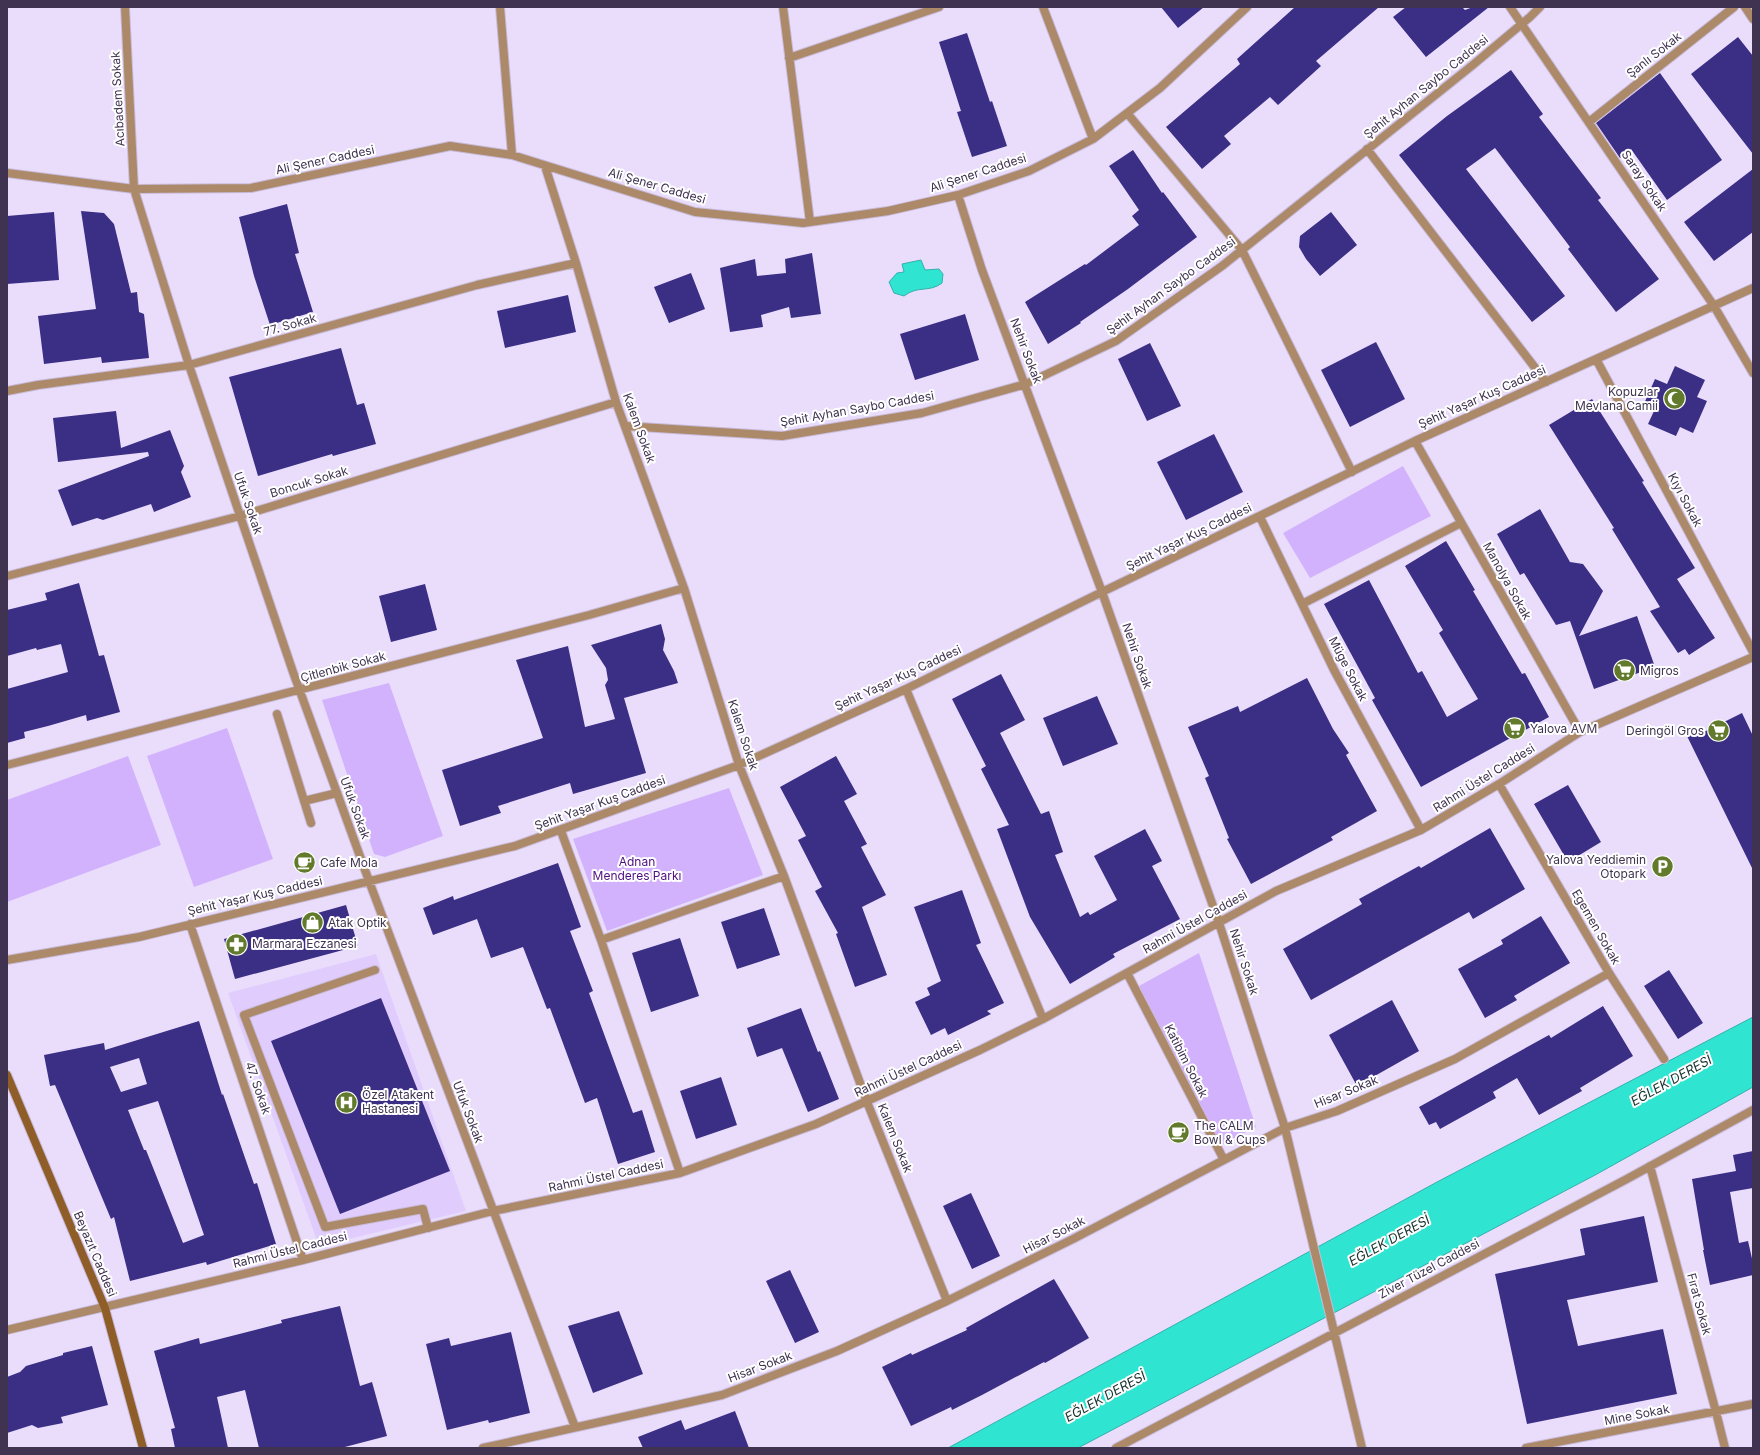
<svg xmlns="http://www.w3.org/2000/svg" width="1760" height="1455" font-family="Inter,sans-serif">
<rect width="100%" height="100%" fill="#eaddfc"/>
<path fill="#e1ccfe" d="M376,954L466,1211L319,1246L228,993Z"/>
<path fill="#d3b2fd" d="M1403,466L1431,516L1310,578L1283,533Z
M389,683L443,836L385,857L374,854L322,700Z
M227,728L273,859L194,887L147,756Z
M128,756L161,845L7,902V800Z
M729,788L763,875L607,931L573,839Z
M1199,953L1256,1127L1219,1146L1139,986Z"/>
<path fill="#2fe5d2" stroke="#34b0ab" d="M921,260L925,270L939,269L943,274L942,283C929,293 918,285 904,296L894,293L889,282L897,273L904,272L902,264Z
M1753,1017V1087L1597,1174L1078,1448H948L1437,1182Z"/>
<path fill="#3b2e85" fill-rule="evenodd" d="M1161,7H1204L1178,28Z
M1295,7H1379L1316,61L1321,66L1278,105L1270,97L1224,136L1231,144L1202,169L1166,127L1240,64L1237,59Z
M1406,7H1462L1465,10L1473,7H1489L1426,57L1393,17Z
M967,33L990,102L992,101L1007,146L972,157L957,112L961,111L939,42Z
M1738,37L1753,56V154L1691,74Z
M1511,70L1543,114L1539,117L1601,198L1598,200L1659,279L1616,312L1568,249L1570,247L1495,148L1466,169L1565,296L1532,322L1399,155L1447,116Z
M1660,73L1722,160L1667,200L1631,149L1620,158L1596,123Z
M1133,150L1162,193L1163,192L1197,237L1128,289L1080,322L1081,323L1048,344L1025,302L1085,264L1086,265L1139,225L1132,216L1139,210L1109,166Z
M1753,169V232L1714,261L1684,222Z
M287,204L299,253L295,254L313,312L270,325L254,276L239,217Z
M81,211L104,213L114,224L131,293L137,292L139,312L144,314L149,358L102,363L101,357L44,364L38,316L96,309Z
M54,212L59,280L7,284V216Z
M1331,212L1357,245L1320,276L1306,259L1299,247L1300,236Z
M812,253L821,314L791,318L789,307L761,315L763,327L730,332L720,268L755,259L757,276L786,273L785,259Z
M691,273L705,309L669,323L654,287Z
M568,295L576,332L505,348L497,311Z
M965,314L979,360L915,380L900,334Z
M1376,342L1405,399L1350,427L1321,370Z
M1150,343L1181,406L1147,421L1118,359Z
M341,348L357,405L364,403L376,444L333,456L332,454L258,476L229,377Z
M1675,366L1705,380L1697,397L1707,401L1693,433L1680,427L1676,436L1648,424L1654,411L1643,406L1655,379L1667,384Z
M1592,399L1644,481L1642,482L1695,568L1677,579L1715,638L1689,655L1685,649L1678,653L1650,611L1660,607L1612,529L1614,528L1549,425Z
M116,411L121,448L170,430L184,466L181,472L191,497L154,512L151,504L103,520L97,518L72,526L58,490L149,456L148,452L58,462L53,418Z
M1214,434L1243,492L1186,520L1157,462Z
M1540,509L1570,562L1583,564L1603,591L1579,636L1637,616L1655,667L1594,689L1570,621L1556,625L1524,573L1520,575L1497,534Z
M1446,541L1475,590L1473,591L1522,674L1525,673L1549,717L1421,787L1372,700L1375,698L1324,604L1369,580L1418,673L1422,671L1447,717L1478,699L1439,633L1443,630L1405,566Z
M79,583L99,656L104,655L120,712L87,721L86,715L48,726L24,732L25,738L7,743V689L68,672L61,644L37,650L36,648L7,656V610L47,600L45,593Z
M425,584L437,630L391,642L379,596Z
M661,624L665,639L663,650L674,671L678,683L624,698L646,773L573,794L570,783L498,806L501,813L460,826L442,770L543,738L516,660L568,646L585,727L615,719L605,685L608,680L606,668L591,645Z
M1001,674L1025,720L1000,733L1041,814L1049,811L1063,852L1055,855L1080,917L1088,912L1090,915L1117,900L1094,856L1145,829L1162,861L1152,866L1180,919L1113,954L1115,957L1070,984L1030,917L997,829L1009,825L981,769L986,766L952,699Z
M1307,678L1333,729L1349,753L1346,755L1377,811L1331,837L1333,840L1251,884L1227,839L1229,838L1205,778L1209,776L1188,727L1238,706L1240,712Z
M1097,696L1118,744L1063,766L1043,718Z
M1742,713L1753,736V870L1686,734L1702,726L1704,732Z
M836,756L857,794L844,801L867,844L861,847L886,895L862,907L887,975L855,987L836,934L838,933L815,891L822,887L798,840L806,836L780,787Z
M1568,785L1601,842L1568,862L1534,804Z
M1490,828L1525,889L1473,919L1469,912L1311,1000L1283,949L1362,904L1359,899L1419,866L1421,868Z
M558,863L581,927L570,931L593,991L589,993L633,1113L642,1110L655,1152L618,1164L597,1098L585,1103L550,1008L547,1009L523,947L491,958L477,919L433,935L423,908L453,896L454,900Z
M962,890L981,943L976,945L1004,1003L987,1011L991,1014L948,1035L945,1028L931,1035L915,1002L930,995L927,988L941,981L914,907Z
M346,905L358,946L235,979L224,939Z
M764,908L780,955L737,969L721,922Z
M1541,916L1570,963L1514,996L1517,1000L1485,1018L1458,969L1503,944L1501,940Z
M680,938L699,996L651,1012L632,953Z
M1669,970L1703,1023L1678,1039L1644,986Z
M381,998L450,1171L340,1214L271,1041Z
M1392,1000L1419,1051L1357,1086L1329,1035Z
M1603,1006L1633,1056L1580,1088L1582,1091L1539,1115L1517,1078L1493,1092L1496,1098L1440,1129L1436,1122L1429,1125L1419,1107L1549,1035L1551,1038Z
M801,1008L818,1052L820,1051L839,1099L808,1112L782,1048L757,1057L747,1028Z
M199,1021L222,1095L223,1094L254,1184L257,1183L276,1244L207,1265L206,1262L130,1281L114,1217L111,1219L55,1085L50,1086L44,1055L104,1043L105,1050ZM139,1058L147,1084L121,1092L110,1067ZM158,1101L204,1235L183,1243L146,1150H144L128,1110Z
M721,1077L737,1125L696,1139L680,1091Z
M1753,1151V1188L1730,1192L1739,1243L1748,1241L1753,1263V1275L1710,1285L1703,1250H1704L1692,1179L1736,1171L1733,1155Z
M971,1193L1000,1256L972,1269L943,1206Z
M1644,1216L1658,1282L1567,1300L1578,1346L1663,1329L1677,1394L1527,1424L1495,1274L1585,1255L1580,1229Z
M790,1270L819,1332L795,1343L766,1281Z
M1054,1279L1089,1338L1045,1363L1044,1362L982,1395L952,1410L951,1407L911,1426L882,1367L911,1353L912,1355L967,1330L966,1328Z
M340,1306L360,1386L372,1382L387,1436L341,1448H259L245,1390L217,1397L228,1448H175L171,1429L175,1428L154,1351L199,1338L200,1344L282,1323L281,1320Z
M619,1311L643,1374L593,1393L568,1326Z
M511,1332L530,1413L489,1423L488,1420L447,1430L426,1344L449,1338L451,1346Z
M92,1346L108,1405L61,1417L63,1423L38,1428L32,1425L7,1433V1377L20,1372L26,1366L63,1355V1353Z
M735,1411L749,1448H643L638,1437L681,1420L685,1430Z"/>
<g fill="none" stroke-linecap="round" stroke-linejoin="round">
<defs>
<path id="lane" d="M277,714L311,823
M304,801L337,793
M375,970L244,1015L325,1227L423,1209L428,1228"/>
<path id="street" d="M125,7L134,189L189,365L293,672L369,881L575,1427
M500,7L512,155
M783,7L810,222
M1043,7L1093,139
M1510,7L1714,306L1753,373
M1745,7L1753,19
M789,58L939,7
M1127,113L1242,250L1352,472
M1589,122L1734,7
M1367,149L1546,382
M545,166L576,263L616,402L684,588L739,765L784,876L867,1102L947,1301
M7,173L134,189L251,188L450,146L512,155L695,212L803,223L888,211L958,195L1029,171L1093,139L1160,88L1247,7
M958,195L982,270L1102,592L1219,923L1285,1128L1362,1448
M1596,359L1753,652
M7,391L38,385L189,365L477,285L576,263
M625,426L782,436L922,413L1026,384L1116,341L1222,266L1474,64L1530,17L1540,7
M1415,441L1580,732
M1260,517L1334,670L1421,830
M7,576L240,516L616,402
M1302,604L1461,523
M906,689L1043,1019
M7,765L589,615L684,588
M1499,784L1609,973L1664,1059
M561,831L601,940L680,1173
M190,924L303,1260
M601,940L784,876
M7,960L139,937L515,846L739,765L906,689L1102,592L1415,441L1753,288
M1127,973L1224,1160
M1650,1166L1716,1412L1725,1448
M7,1330L303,1260L493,1211L680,1173L816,1124L980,1050L1043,1019L1276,891L1421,830L1499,784L1580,732L1753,657
M483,1448L722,1395L837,1351L947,1301L1073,1239L1285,1128L1337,1111L1455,1059L1609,973
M1116,1448L1625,1180L1753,1110
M1526,1448L1753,1404"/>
<path id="secondary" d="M7,1075L105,1308L143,1448"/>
</defs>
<use href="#lane" stroke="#c8bbda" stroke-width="10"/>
<use href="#street" stroke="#c8bbda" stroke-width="10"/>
<use href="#secondary" stroke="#c8bbda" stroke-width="10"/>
<use href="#lane" stroke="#ac8968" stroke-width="8"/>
<use href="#street" stroke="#ac8968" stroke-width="8"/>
<use href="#secondary" stroke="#8f5d28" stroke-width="8"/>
</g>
<defs>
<symbol id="mosque-disc" viewBox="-11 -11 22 22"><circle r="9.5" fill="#627a2c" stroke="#fff"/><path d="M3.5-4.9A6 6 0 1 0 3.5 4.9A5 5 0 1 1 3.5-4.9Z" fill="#fff"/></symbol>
<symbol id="supermarket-disc" viewBox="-11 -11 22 22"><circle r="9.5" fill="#627a2c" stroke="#fff"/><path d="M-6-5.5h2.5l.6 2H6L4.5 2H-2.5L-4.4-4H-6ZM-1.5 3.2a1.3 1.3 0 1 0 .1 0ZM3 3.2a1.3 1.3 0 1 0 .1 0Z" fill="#fff"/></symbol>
<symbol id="cafe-disc" viewBox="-11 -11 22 22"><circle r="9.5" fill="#627a2c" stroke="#fff"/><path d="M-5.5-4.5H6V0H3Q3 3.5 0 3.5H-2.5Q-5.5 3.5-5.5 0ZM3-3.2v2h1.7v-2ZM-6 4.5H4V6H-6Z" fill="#fff"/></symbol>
<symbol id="parking-disc" viewBox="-11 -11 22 22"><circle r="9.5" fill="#627a2c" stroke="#fff"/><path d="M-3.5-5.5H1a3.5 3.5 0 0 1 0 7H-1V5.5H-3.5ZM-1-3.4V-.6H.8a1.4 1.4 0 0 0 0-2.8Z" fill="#fff"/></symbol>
<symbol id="shop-disc" viewBox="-11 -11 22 22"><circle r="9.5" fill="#627a2c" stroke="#fff"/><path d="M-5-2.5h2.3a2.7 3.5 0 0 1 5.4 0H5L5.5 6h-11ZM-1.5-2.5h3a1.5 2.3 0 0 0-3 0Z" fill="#fff"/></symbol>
<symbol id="pharmacy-disc" viewBox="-11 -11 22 22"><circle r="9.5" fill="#627a2c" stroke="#fff"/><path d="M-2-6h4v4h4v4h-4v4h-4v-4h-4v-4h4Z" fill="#fff"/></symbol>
<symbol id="hospital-disc" viewBox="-11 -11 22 22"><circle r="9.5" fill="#627a2c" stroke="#fff"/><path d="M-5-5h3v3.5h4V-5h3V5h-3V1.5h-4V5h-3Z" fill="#fff"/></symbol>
</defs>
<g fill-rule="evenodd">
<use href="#mosque-disc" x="1662" y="386" width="25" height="25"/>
<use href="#supermarket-disc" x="1612" y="658" width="25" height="25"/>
<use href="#supermarket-disc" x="1502" y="716" width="25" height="25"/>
<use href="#supermarket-disc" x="1706" y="718" width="25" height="25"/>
<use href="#cafe-disc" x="292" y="850" width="25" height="25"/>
<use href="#parking-disc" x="1650" y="854" width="25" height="25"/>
<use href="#shop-disc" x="300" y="910" width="25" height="25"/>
<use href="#pharmacy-disc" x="224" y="932" width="25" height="25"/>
<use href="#hospital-disc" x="334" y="1090" width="25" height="25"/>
<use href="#cafe-disc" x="1166" y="1120" width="25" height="25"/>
</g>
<g text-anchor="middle" stroke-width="4" stroke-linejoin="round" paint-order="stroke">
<g font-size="12" fill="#403351" stroke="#fff">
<text transform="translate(1654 55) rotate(-38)" y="4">Şanlı Sokak</text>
<text transform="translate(1426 87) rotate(-39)" y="4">Şehit Ayhan Saybo Caddesi</text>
<text transform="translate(118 99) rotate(-93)" y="4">Acıbadem Sokak</text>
<text transform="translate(325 160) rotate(-12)" y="4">Ali Şener Caddesi</text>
<text transform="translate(978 173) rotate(-18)" y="4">Ali Şener Caddesi</text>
<text transform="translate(1644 181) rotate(56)" y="4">Saray Sokak</text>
<text transform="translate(657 186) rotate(16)" y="4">Ali Şener Caddesi</text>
<text transform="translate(1171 286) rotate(-36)" y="4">Şehit Ayhan Saybo Caddesi</text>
<text transform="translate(290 325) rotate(-16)" y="4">77. Sokak</text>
<text transform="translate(1026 351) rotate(69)" y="4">Nehir Sokak</text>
<text transform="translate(1482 397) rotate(-24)" y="4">Şehit Yaşar Kuş Caddesi</text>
<text transform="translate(857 409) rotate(-10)" y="4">Şehit Ayhan Saybo Caddesi</text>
<text transform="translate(639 428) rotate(70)" y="4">Kalem Sokak</text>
<text transform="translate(309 482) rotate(-17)" y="4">Boncuk Sokak</text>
<text transform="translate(1685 500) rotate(62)" y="4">Kıyı Sokak</text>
<text transform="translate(248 503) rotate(71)" y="4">Ufuk Sokak</text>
<text transform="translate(1189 537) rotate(-26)" y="4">Şehit Yaşar Kuş Caddesi</text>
<text transform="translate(1507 581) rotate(61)" y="4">Manolya Sokak</text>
<text transform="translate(1137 656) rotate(71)" y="4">Nehir Sokak</text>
<text transform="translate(343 667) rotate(-15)" y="4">Çitlenbik Sokak</text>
<text transform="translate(1348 669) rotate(63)" y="4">Müge Sokak</text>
<text transform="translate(898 678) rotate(-25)" y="4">Şehit Yaşar Kuş Caddesi</text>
<text transform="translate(743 735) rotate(72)" y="4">Kalem Sokak</text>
<text transform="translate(1484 778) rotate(-32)" y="4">Rahmi Üstel Caddesi</text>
<text transform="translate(600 803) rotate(-20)" y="4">Şehit Yaşar Kuş Caddesi</text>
<text transform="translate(355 808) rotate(70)" y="4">Ufuk Sokak</text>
<text transform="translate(255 896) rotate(-13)" y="4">Şehit Yaşar Kuş Caddesi</text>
<text transform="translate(1195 922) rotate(-29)" y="4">Rahmi Üstel Caddesi</text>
<text transform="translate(1596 927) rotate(60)" y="4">Egemen Sokak</text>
<text transform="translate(1244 962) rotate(72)" y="4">Nehir Sokak</text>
<text transform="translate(1186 1061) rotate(63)" y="4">Katibim Sokak</text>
<text transform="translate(908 1069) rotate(-25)" y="4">Rahmi Üstel Caddesi</text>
<text transform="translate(258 1088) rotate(71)" y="4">47. Sokak</text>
<text transform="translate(1346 1092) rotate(-22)" y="4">Hisar Sokak</text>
<text transform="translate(468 1112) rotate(69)" y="4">Ufuk Sokak</text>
<text transform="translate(895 1138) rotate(68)" y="4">Kalem Sokak</text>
<text transform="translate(606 1176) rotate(-12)" y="4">Rahmi Üstel Caddesi</text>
<text transform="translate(1054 1235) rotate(-27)" y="4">Hisar Sokak</text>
<text transform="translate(290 1250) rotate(-14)" y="4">Rahmi Üstel Caddesi</text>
<text transform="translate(95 1254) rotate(67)" y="4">Beyazıt Caddesi</text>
<text transform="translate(1429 1269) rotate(-28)" y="4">Ziver Tüzel Caddesi</text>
<text transform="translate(1699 1304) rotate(75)" y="4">Fırat Sokak</text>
<text transform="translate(760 1367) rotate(-21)" y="4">Hisar Sokak</text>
<text transform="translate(1637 1415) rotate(-11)" y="4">Mine Sokak</text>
</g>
<g font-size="12" fill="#403351" stroke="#fff" text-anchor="start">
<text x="1658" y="396" text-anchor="end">Kopuzlar<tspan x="1658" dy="14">Mevlana Camii</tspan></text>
<text x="1640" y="675">Migros</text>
<text x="1530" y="733">Yalova AVM</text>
<text x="1704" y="735" text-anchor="end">Deringöl Gros</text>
<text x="1646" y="864" text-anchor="end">Yalova Yeddiemin<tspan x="1646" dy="14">Otopark</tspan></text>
<text x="320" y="867">Cafe Mola</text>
<text x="328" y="927">Atak Optik</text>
<text x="252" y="948">Marmara Eczanesi</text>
<text x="362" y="1099">Özel Atakent<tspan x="362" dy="14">Hastanesi</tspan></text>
<text x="1194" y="1130">The CALM<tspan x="1194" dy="14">Bowl &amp; Cups</tspan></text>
</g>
<g font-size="12" fill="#4f0e80" stroke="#fff">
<text x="637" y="866">Adnan<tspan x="637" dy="14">Menderes Parkı</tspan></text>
</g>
<g font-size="13" font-style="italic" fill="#18332f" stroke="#fff">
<text transform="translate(1671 1080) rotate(-29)" y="5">EĞLEK DERESİ</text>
<text transform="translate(1389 1240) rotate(-29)" y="5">EĞLEK DERESİ</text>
<text transform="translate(1105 1396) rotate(-29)" y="5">EĞLEK DERESİ</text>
</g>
</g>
<rect width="1760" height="1455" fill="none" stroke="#403351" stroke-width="16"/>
</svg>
